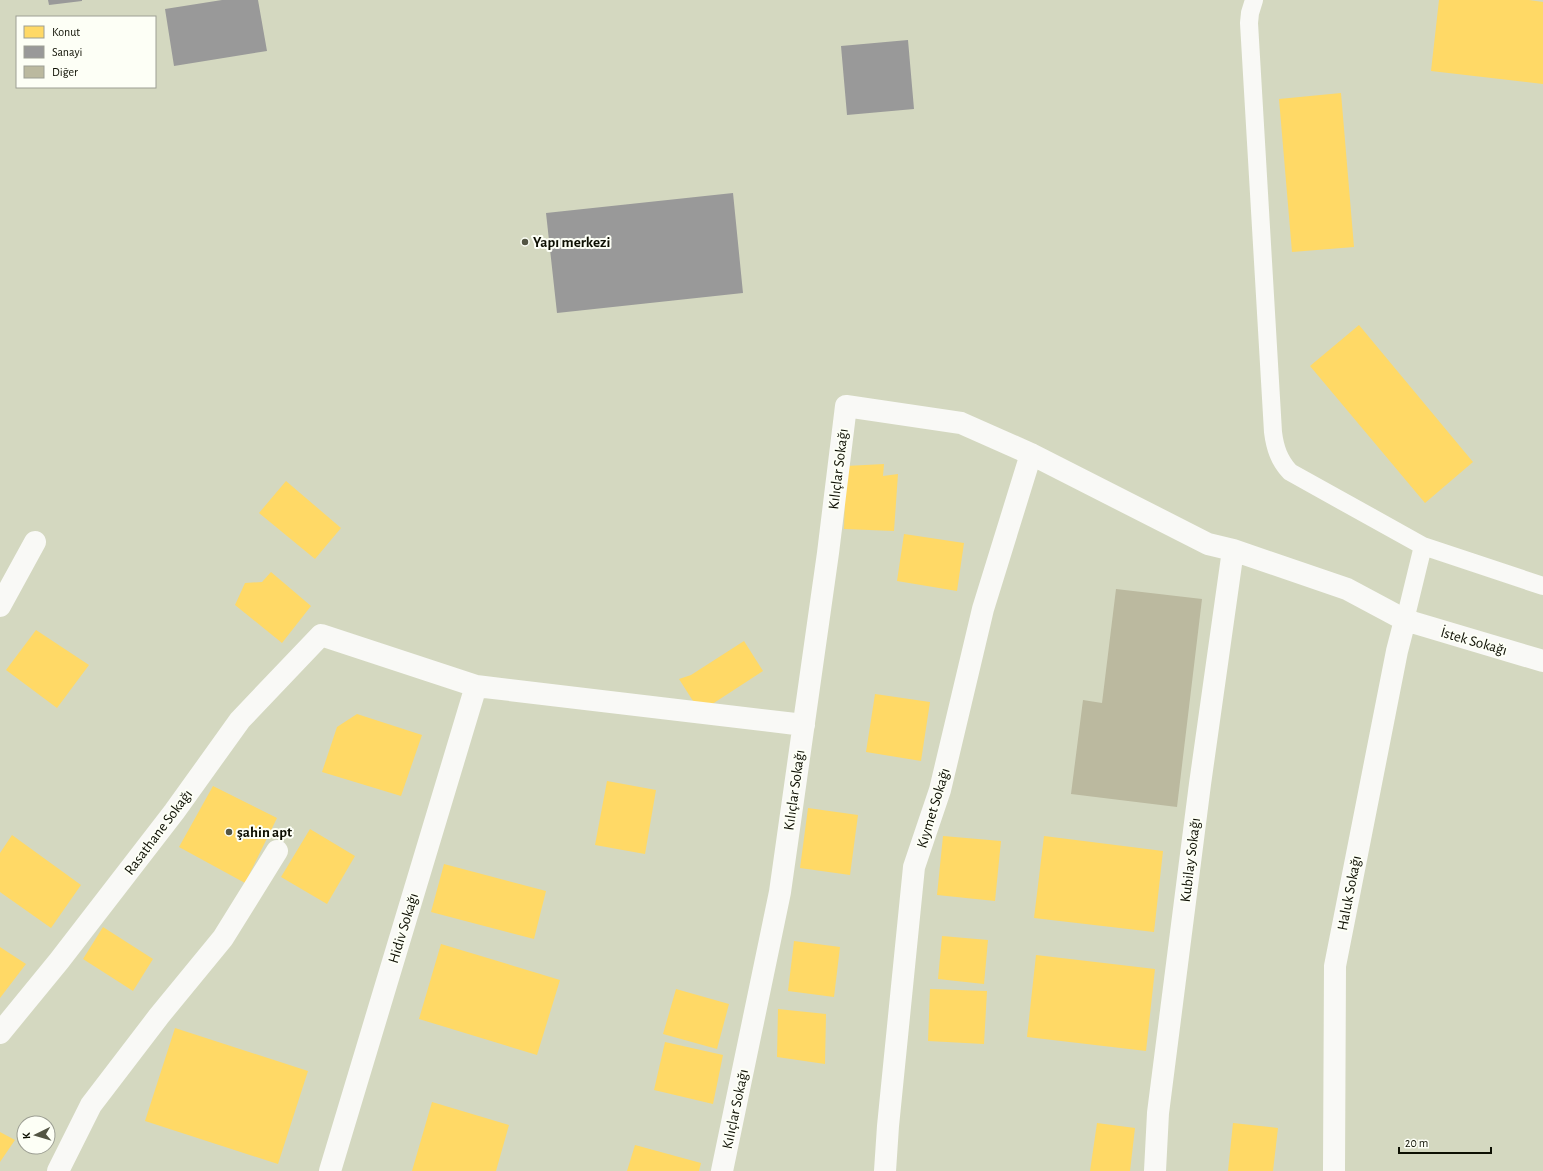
<svg xmlns="http://www.w3.org/2000/svg" width="1543" height="1171" font-family="'Alegreya Sans',sans-serif">
<rect width="100%" height="100%" fill="#d4d8c0"/>
<path fill="#ffd966" d="M1439,0H1529L1543,2V84L1431,71Z
M1341,93L1354,247L1292,252L1279,99Z
M1359,325L1473,462L1425,503L1310,366Z
M884,464L883,476L898,474L894,531L844,529L846,466Z
M286,481L341,528L315,559L259,513Z
M904,534L964,543L957,591L897,581Z
M271,572L311,606L282,643L235,605L245,583L262,582Z
M36,630L89,665L57,708L6,670Z
M744,641L763,671L700,712L679,679L691,675Z
M875,694L930,702L921,761L866,752Z
M357,714L422,735L401,796L322,772L337,727Z
M607,781L656,790L645,854L595,845Z
M213,786L277,818L245,883L179,847Z
M808,808L858,815L850,875L800,868Z
M310,829L355,856L327,904L281,877Z
M12,835L81,885L51,928L0,892V853Z
M943,836L1001,841L995,901L937,895Z
M1044,836L1163,851L1154,932L1034,918Z
M444,864L546,891L534,939L431,912Z
M103,927L153,959L133,991L83,959Z
M942,936L988,940L984,984L938,979Z
M794,941L840,947L834,997L788,991Z
M441,944L560,980L537,1055L419,1019Z
M0,947L26,964L0,998Z
M1036,955L1155,969L1146,1051L1027,1037Z
M676,989L729,1004L717,1049L663,1034Z
M930,989L987,991L984,1044L928,1041Z
M778,1009L826,1014L825,1064L777,1057Z
M175,1028L308,1071L278,1164L145,1121Z
M665,1042L723,1055L713,1104L654,1090Z
M432,1102L509,1125L496,1171H412Z
M1097,1123L1135,1128L1130,1171H1090Z
M1233,1123L1278,1128L1273,1171H1228Z
M0,1132L15,1140L0,1162Z
M635,1145L701,1163L699,1171H627Z"/>
<path fill="#999" d="M48,0H82V1L49,5Z
M222,0H258L267,51L174,66L165,9Z
M908,40L914,109L847,115L841,46Z
M733,193L743,293L557,313L546,213Z"/>
<path fill="#bbb99f" d="M1116,589L1202,599L1177,807L1071,794L1083,700L1102,703Z"/>
<g fill="none" stroke-linecap="round" stroke-linejoin="round">
<path stroke="#f9f9f6" stroke-width="18" d="M1254,0L1250,13L1249,23L1273,432C1275,448 1279,460 1290,472L1423,546L1543,586
M1405,620L1423,546"/>
<path stroke="#f9f9f6" stroke-width="22" d="M0,606L35,542
M0,1033L59,961L174,812L240,720L321,635L476,686L804,725
M58,1171L91,1105L159,1016L223,938L277,851
M330,1171L476,686
M722,1171L780,892L828,553L846,406L961,423L1031,454L1208,544L1233,550L1347,589L1405,620L1543,661
M885,1171L888,1126L914,867L940,790L983,609L1031,454
M1155,1171L1158,1113L1200,784L1233,550
M1334,1171L1335,966L1397,651L1405,620"/>
</g>
<g fill="#535544" stroke="#fdfff6" stroke-width="1.5">
<circle cx="525" cy="242" r="4"/>
<circle cx="229" cy="832" r="4"/>
</g>
<g text-anchor="middle" stroke-width="4" stroke-linejoin="round" paint-order="stroke">
<g font-size="15" font-weight="bold" fill="#0d0f02" stroke="#fdfff6" text-anchor="start">
<text x="533" y="247">Yapı merkezi</text>
<text x="237" y="837">şahin apt</text>
</g>
<g font-size="15" fill="#0d0f02" stroke="#fdfff6">
<text transform="translate(838 469) rotate(-83)" y="5">Kılıçlar Sokağı</text>
<text transform="translate(1474 641) rotate(16)" y="5">İstek Sokağı</text>
<text transform="translate(794 790) rotate(-82)" y="5">Kılıçlar Sokağı</text>
<text transform="translate(933 808) rotate(-73)" y="5">Kıymet Sokağı</text>
<text transform="translate(158 832) rotate(-53)" y="5">Rasathane Sokağı</text>
<text transform="translate(1190 860) rotate(-83)" y="5">Kubilay Sokağı</text>
<text transform="translate(1349 893) rotate(-79)" y="5">Haluk Sokağı</text>
<text transform="translate(403 928) rotate(-73)" y="5">Hidiv Sokağı</text>
<text transform="translate(735 1109) rotate(-78)" y="5">Kılıçlar Sokağı</text>
</g>
</g>
<rect x="16" y="16" width="140" height="72" fill="#fdfff6" stroke="#9d9f94"/>
<rect x="24" y="26" width="20" height="12" fill="#ffd966" stroke="#9d9f94"/>
<text x="52" y="36" font-size="12" fill="#0d0f02">Konut</text>
<rect x="24" y="46" width="20" height="12" fill="#999999" stroke="#9d9f94"/>
<text x="52" y="56" font-size="12" fill="#0d0f02">Sanayi</text>
<rect x="24" y="66" width="20" height="12" fill="#bbb99f" stroke="#9d9f94"/>
<text x="52" y="76" font-size="12" fill="#0d0f02">Diğer</text>
<g transform="translate(36 1135) rotate(265)"><circle r="19" fill="#fdfff6" stroke="#9d9f94"/>
<path d="M0-3L7 15L0 10L-7 15Z" fill="#535544"/>
<text y="-6" font-size="11" font-weight="bold" text-anchor="middle" fill="#0d0f02">K</text>
</g>
<path d="M1399 1147v6h92v-6" fill="none" stroke="#0d0f02" stroke-width="2"/>
<text x="1405" y="1147" font-size="12" fill="#0d0f02" stroke="#fdfff6" stroke-width="3" paint-order="stroke">20 m</text>
</svg>
